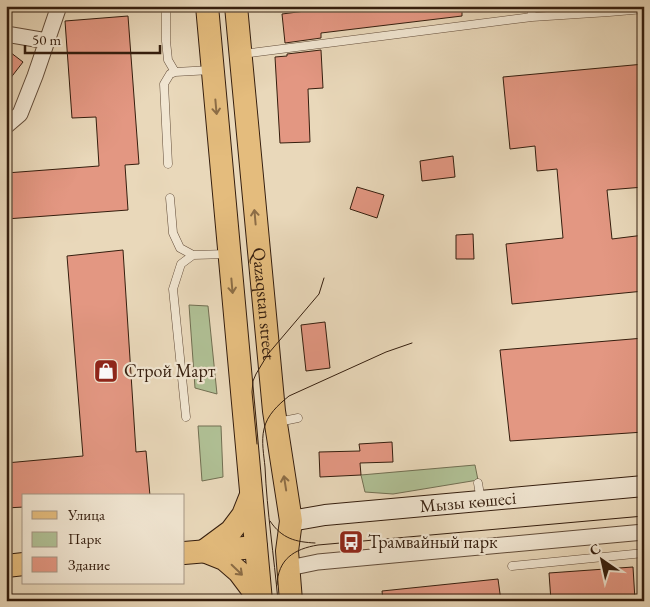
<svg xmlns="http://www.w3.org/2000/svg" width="650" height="607" font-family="'EB Garamond',serif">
<rect width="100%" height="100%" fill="#e9d8ba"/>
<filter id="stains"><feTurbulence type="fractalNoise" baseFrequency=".004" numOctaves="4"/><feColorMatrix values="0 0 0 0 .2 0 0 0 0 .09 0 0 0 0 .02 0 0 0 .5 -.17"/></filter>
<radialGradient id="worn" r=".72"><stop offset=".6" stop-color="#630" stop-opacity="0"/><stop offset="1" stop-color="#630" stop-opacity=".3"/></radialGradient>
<path fill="#b0c095" stroke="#726f52" d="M189,305L208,306L217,394L195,388Z
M198,426H221L223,477L202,481Z
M475,465L478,480L393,494L365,492L361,475Z"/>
<path fill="#e39782" stroke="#351e0e" d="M344,6H462V16L321,33V38L285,43L282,14Z
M128,16L139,164L125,165L128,210L6,219V173L99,166L96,117L72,118L65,21Z
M6,49L23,62L6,84Z
M321,50L323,88L308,89L310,142L280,143L275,57L287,56V54Z
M644,64V187L607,190L612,239L644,235V291L512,304L506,244L563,238L557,169L537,171L535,146L510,149L503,77Z
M453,156L455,177L422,181L420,161Z
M357,187L384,195L377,218L350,209Z
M473,234L474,259H456V235Z
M123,250L136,452L146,451L150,496H24V507L6,508V463L83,456L67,256Z
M325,322L330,368L306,371L301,325Z
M644,338V432L510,441L500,350Z
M392,442L393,462L360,463L361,475L320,477L319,452L360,451L359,444Z
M633,567L635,600L551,601L549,573Z
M498,579L501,601H383L382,591Z"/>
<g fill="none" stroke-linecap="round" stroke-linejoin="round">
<defs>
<path id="service" d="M166,6V41L168,60L175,72
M531,6L532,17
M609,12L644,9
M242,54L532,17L609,12V6
M168,164L164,84L170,74L175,72L211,70
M170,198L173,233L180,248L193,255
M186,417L173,289L181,264L193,255L228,254
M278,422L298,418
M478,483L481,501
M512,566L644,553"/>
<path id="minor" d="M6,34L47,41
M6,126L20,114L35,76L59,6
M289,568L318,562L644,532"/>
<g id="secondary">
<path id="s1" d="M291,521L325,515L644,486"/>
</g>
<g id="primary">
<path d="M207,6L261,601"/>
<path id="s2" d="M236,6L274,411L291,521L287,551L291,601"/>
<path d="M204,551L224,559L239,572L260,600"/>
<path d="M204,551L231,531L243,515L251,495"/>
<path d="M184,553L256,547"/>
<path d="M6,566L24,564"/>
</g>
</defs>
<use href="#service" stroke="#624c39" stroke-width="9"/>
<use href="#minor" stroke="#624c39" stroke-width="17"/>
<use href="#secondary" stroke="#351e0e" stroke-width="22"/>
<use href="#primary" stroke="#351e0e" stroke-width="24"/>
<use href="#service" stroke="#f1e6d2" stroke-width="8"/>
<use href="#minor" stroke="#f1e6d2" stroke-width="15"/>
<use href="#secondary" stroke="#f1e6d2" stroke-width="20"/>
<use href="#primary" stroke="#e4bc7d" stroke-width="22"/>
<path stroke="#351e0e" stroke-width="1" d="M257,444L252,392L253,381L256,374L268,354L319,294L324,278
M270,521C282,539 296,542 315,543
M277,585C278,559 294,549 318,545L644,516
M278,601C274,556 267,512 265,467C264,456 261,441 264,429C267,415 278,405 289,396L386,352L412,343"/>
</g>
<defs><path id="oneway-shaft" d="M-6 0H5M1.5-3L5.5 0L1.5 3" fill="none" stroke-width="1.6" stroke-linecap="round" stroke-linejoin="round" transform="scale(1.25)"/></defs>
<g stroke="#8c6d46">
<use href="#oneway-shaft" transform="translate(216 107) rotate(85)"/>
<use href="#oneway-shaft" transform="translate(255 217) rotate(-95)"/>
<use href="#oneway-shaft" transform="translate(232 286) rotate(85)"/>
<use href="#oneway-shaft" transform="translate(285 483) rotate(-99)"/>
<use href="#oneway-shaft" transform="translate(237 570) rotate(44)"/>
</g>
<defs>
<symbol id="shop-square" viewBox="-11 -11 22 22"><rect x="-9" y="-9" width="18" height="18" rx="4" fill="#8f2418" stroke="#f1e6d2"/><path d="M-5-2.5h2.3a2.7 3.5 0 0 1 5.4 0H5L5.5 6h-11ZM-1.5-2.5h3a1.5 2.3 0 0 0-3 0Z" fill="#fff"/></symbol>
<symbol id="bus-square" viewBox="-11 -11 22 22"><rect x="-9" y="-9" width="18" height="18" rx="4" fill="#8f2418" stroke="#f1e6d2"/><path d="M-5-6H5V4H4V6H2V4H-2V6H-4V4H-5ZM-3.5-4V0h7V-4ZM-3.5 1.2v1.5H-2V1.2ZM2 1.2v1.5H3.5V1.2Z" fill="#fff"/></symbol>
</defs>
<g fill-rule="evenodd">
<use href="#shop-square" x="92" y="357" width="28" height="28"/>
<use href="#bus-square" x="337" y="528" width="28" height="28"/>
</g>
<g text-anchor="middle" stroke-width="4.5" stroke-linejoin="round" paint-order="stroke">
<g font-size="18" fill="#351e0e" stroke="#f1e6d2">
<text dy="6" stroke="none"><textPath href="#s2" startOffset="299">Qazaqstan street</textPath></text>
<text dy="6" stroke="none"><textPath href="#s1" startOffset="178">Мызы көшесі</textPath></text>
</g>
<g font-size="18" fill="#351e0e" stroke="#f1e6d2" text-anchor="start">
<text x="124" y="377">Строй Март</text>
<text x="368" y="548">Трамвайный парк</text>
</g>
</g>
<rect width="650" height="607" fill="none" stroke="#e9d8ba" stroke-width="25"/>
<rect x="8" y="8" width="635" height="592" fill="none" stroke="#351e0e" stroke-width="2.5"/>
<rect x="12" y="12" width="625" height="582" fill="none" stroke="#351e0e"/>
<rect x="22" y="494" width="162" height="90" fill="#f1e6d2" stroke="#a69684"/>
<rect x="32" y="511" width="25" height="8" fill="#e4bc7d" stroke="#a69684"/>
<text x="68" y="520" font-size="15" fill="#351e0e">Улица</text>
<rect x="32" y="532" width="25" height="15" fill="#b0c095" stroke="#a69684"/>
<text x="68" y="544" font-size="15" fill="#351e0e">Парк</text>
<rect x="32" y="557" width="25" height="15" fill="#e39782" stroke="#a69684"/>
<text x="68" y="570" font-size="15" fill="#351e0e">Здание</text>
<g transform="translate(602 560) rotate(326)" stroke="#f1e6d2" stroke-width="4" paint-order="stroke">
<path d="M0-4L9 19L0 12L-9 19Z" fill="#351e0e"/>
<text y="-8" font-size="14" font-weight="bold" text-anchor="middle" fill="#351e0e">С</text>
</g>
<path d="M25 45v8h135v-8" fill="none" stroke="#351e0e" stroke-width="2.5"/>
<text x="32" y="45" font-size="15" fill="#351e0e" stroke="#f1e6d2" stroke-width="4" paint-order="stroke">50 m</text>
<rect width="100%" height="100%" filter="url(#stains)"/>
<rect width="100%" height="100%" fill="url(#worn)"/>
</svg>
